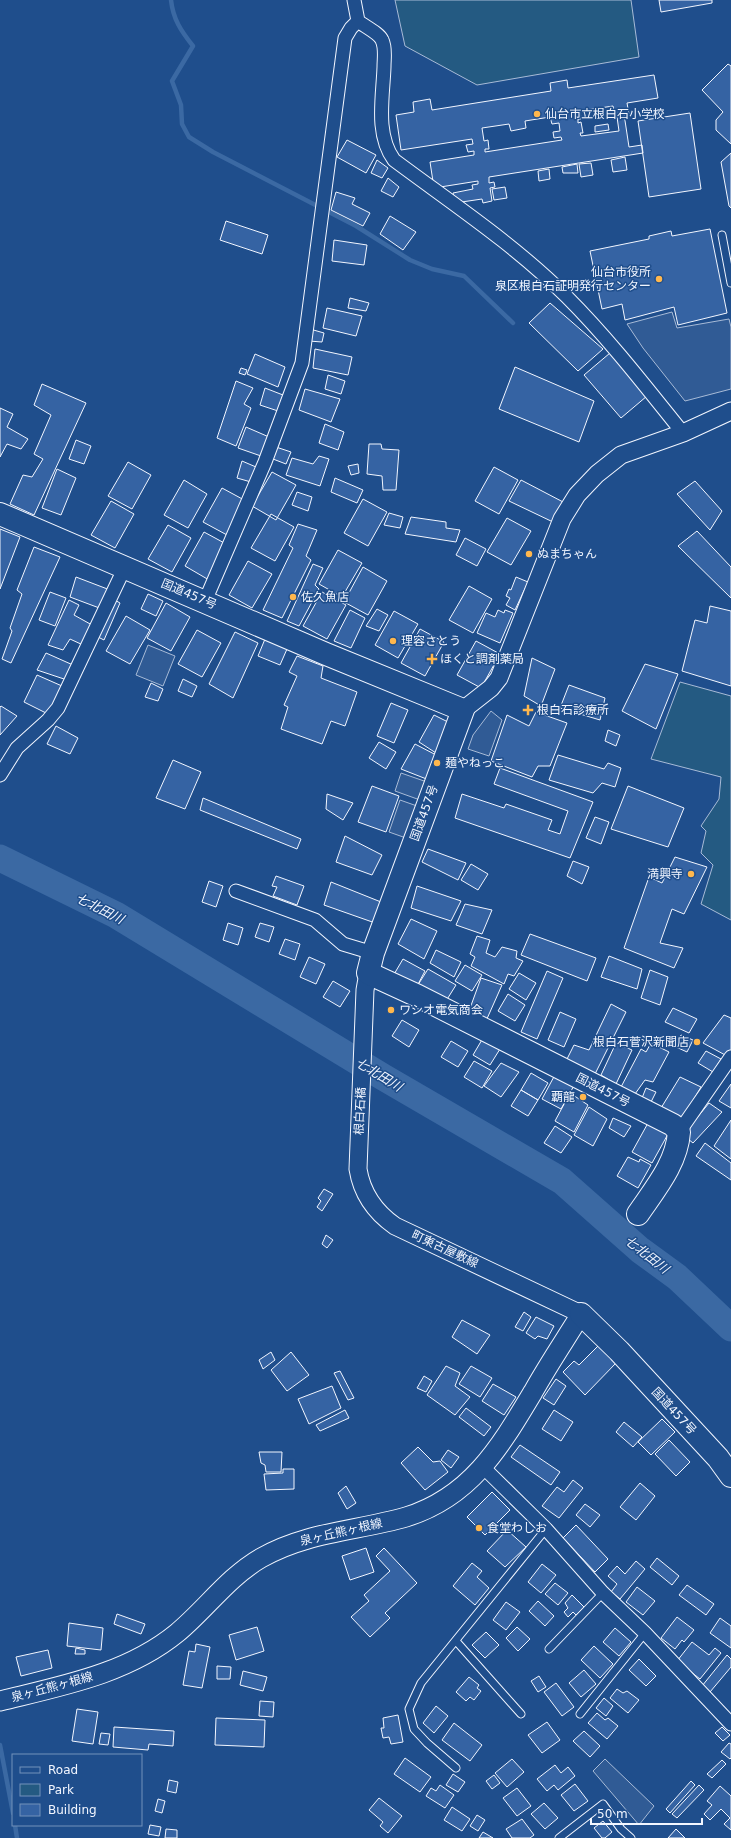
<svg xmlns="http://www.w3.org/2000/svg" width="731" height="1838" font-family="'DejaVu Sans','Noto Sans JP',sans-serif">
<rect width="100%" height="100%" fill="#1f4e8c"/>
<path fill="#245a82" stroke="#a8bbd7" d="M395,0H631L639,57L477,85L405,46Z
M680,682L731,696V920L701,904L713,865L701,853L706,831L701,826L719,799L721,777L651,759Z"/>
<path fill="#305b95" stroke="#a8bbd7" d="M672,312L677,328L729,319L731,327V389L685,401L643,348L627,324Z
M148,645L175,656L163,686L136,675Z
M491,711L502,720L489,756L468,749L473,735Z
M401,773L427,782L420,800L395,791Z
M400,800L417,806L406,838L389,832Z
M605,1759L654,1806L639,1825L593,1771Z"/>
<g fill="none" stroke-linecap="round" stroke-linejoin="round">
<path stroke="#3b69a3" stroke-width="4.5" d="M171,0C173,19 181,31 193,46L172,81L181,105L182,124L189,137L213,152L356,226L410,260L432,269L464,276L513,323
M0,1745L13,1813
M15,1825L17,1838"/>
<path stroke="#3b69a3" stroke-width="27" d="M0,858L116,915L383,1077L562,1181L640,1250L677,1277L731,1328"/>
</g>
<path fill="#3563a3" stroke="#f2f6ff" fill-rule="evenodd" d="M659,0H712V3L661,12Z
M728,64L731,66V144L716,130V120L723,112L702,90Z
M654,75L658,98L627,103L629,114H624L629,147L642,145L643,153L489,177V183L494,182L495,187L490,188L492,201L483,203L482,199L455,203L453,193L473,189L472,185L478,184V181L434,188L430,162L474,155V151L468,152L466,145L473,144L472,139L401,150L396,115L414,112L413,102L430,99L432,110L551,91L550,83L567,80L568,88ZM613,106L615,117H617L619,131L581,136L580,133H583L581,122L578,123V119H581L580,111ZM550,117L552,124L559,123L560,131L553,132L554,138L561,137L562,140L485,152V149H489L488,140L484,141L482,128L509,124L511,131L526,128L525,121Z
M690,113L701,189L649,197L638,121Z
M608,124L609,130L595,132V126Z
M347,140L376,155L366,173L337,157Z
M731,153V208L729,206L721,162Z
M625,157L627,170L613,172L611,160Z
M377,160L388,168L382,178L371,173Z
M591,163L593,175L581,177L579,164Z
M577,164L578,173H563L562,167Z
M549,169L550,179L539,181L538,171Z
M388,178L399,187L393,197L381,191Z
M505,187L507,198L494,200L492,189Z
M336,192L355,198L352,204L370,213L363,226L331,210Z
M390,216L416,232L403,250L380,234Z
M226,221L268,235L262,254L220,240Z
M710,229L727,313L678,325L674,307L625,320L622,304L602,309L590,251L649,239V236L671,231L672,236Z
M334,240L367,245L364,265L332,261Z
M350,298L369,303L366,311L348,308Z
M550,303L603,349L578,371L529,323Z
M327,308L362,316L356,336L323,328Z
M310,329L324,333L322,342L309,341Z
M315,349L352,357L348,375L313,368Z
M610,353L647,396L621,418L584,375Z
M255,354L285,367L278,387L247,374Z
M515,367L594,401L579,442L499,409Z
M241,368L247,370L245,375L239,373Z
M328,375L345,381L341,394L325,389Z
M236,381L253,388L244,404L251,408L236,446L217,438Z
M42,384L86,403L34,515L10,504L23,475L32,477L43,459L34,454L51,415L34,405Z
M265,388L283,395L278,411L260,405Z
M305,389L340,399L331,422L299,410Z
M0,408L13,414L7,427L28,439L21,449L7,444L0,457Z
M325,424L344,432L338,450L319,443Z
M246,427L269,437L261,456L238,448Z
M76,440L91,446L84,464L69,459Z
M369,444H381L382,449L399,450L396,490H383L382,476L367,474Z
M276,447L291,452L286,464L273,459Z
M319,456L329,459L320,486L286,475L292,458L313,464Z
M242,461L256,467L251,482L237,478Z
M128,462L151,475L132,509L108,496Z
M358,464L359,473L351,475L348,466Z
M494,467L518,480L499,514L475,501Z
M57,469L76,478L61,515L42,508Z
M272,472L296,485L276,520L252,506Z
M335,478L363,490L357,503L331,492Z
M184,480L207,494L188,528L164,515Z
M521,480L565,503L553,522L509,501Z
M695,481L722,511L710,530L677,494Z
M222,488L246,501L227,535L203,522Z
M297,492L312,497L308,511L292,505Z
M363,499L387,512L368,546L344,533Z
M111,501L134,514L115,548L91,535Z
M389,513L403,517L400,528L384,525Z
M271,514L294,527L275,561L251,548Z
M411,517L446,522V528L460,530L456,542L405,534Z
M507,518L531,531L511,565L487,552Z
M298,524L317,530L306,556L311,560L282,618L263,610L293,548L289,545Z
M168,525L191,538L172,572L148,559Z
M0,529L20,537L0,589Z
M697,531L731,567V598L678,546Z
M204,532L228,545L209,580L185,566Z
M465,538L486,549L477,566L456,555Z
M34,547L60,557L11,663L2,659L12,631L10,628L22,594L17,590Z
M338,550L362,563L342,597L319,584Z
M248,561L272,574L252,608L229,595Z
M313,564L323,568L315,585L319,589L299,626L287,621Z
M363,567L387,581L368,615L344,602Z
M76,577L110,590L102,609L70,597Z
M516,577L528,582L515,610L506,605L510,598L506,596L509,589L511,590Z
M469,586L492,599L473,633L449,620Z
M50,592L66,598L55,626L39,620Z
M322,592L346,605L327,639L303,626Z
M148,594L163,601L156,616L141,609Z
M113,599L120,603L104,640L98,637Z
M69,600L79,605L74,615L92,625L83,645L70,639L63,650L48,645Z
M166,603L190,617L171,651L147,638Z
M710,606L731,611V686L682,671L695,620L707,623Z
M377,609L388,615L379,631L366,626Z
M350,610L365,618L351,648L334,641Z
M498,610L504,613L505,610L513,613L500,643L477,633L486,613L495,617Z
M394,611L418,624L398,658L375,645Z
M126,616L150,630L130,664L106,651Z
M420,629L444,642L425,676L401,663Z
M197,630L221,643L202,677L178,664Z
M235,632L258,643L233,698L209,684Z
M265,639L287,649L280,665L258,656Z
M476,641L500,654L481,688L457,675Z
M46,653L73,665L67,680L37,670Z
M297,656L323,666L321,678L357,692L345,726L331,721L322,744L281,729L288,707L284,705L297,676L289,672Z
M532,658L555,669L541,706L524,696Z
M645,664L678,674L656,729L622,711Z
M37,675L62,686L48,714L24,702Z
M183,679L197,686L192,697L178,691Z
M151,683L163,689L158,701L145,697Z
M569,685L605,698L600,720L560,708Z
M391,703L408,710L394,743L377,736Z
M1,706L17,716L0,735V707Z
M536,712L567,723L550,766H538L532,777L491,761L507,715L529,726Z
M434,715L452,724L436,753L419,742Z
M56,726L78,738L70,754L47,744Z
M608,730L620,735L616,746L605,741Z
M379,742L396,752L386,769L369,758Z
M415,744L438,756L429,780L401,769Z
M558,755L604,769L608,763L621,768L615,787L602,783L593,793L549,780Z
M173,760L201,772L185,809L156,798Z
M500,768L593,802L570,858L455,818L462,794L504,808L506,804L552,820L548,830L560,834L568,811L494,784Z
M372,786L399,796L386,832L358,822Z
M628,786L684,808L668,847L611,829Z
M327,794L353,803L343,820L326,809Z
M203,798L301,839L297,849L200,810Z
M595,817L609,822L601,844L586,838Z
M345,836L382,855L372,875L336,862Z
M428,849L466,863L458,880L422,862Z
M675,857L707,867L684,914L672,909L660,943L683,948L674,968L624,948L649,877L662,883Z
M573,861L589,867L582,884L567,876Z
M471,864L488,874L478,890L461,880Z
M276,876L304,886L297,905L273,896L277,887L272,886Z
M209,881L223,886L216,907L202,902Z
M331,882L386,904L378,924L324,905Z
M417,886L461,901L451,921L411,908Z
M465,904L492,910L482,934L456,925Z
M411,919L437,931L424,959L398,944Z
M228,923L243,928L238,945L223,940Z
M260,923L274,927L269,942L255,937Z
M530,934L596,958L587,981L521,955Z
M477,936L490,940L486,953L495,957L502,947L517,951L516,958L523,961L514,976L508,974L504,984L471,966L475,957L470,954Z
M285,939L300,944L295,960L279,954Z
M436,950L461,962L454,977L430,963Z
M609,956L642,969L637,989L601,977Z
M309,957L325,964L316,984L300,977Z
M403,959L425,971L416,988L393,976Z
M465,965L482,975L472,991L455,981Z
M428,969L456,985L446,1001L416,988Z
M650,970L668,977L660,1005L641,998Z
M547,971L563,978L537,1039L521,1032Z
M519,973L536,983L526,1000L509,989Z
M481,978L502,985L486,1021L469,1011Z
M333,981L350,991L340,1007L323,997Z
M508,994L525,1005L515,1021L498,1011Z
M611,1004L626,1012L595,1074L566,1061L574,1045L589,1050Z
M673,1008L697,1019L689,1033L665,1022Z
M560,1012L576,1019L564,1047L548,1040Z
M724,1015L731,1018V1050L727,1056L703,1043Z
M402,1020L419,1030L409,1047L392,1036Z
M681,1035L693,1040L687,1052L676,1047Z
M483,1038L500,1049L490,1065L473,1055Z
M451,1041L468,1051L458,1067L441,1057Z
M616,1043L632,1050L616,1084L601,1075Z
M651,1043L669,1052L653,1082L645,1080L635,1094L621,1087L641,1049L646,1052Z
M706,1051L721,1059L713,1072L698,1063Z
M474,1061L492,1071L482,1088L464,1077Z
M501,1063L519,1072L501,1097L484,1086Z
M557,1071L576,1082L561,1109L542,1099Z
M531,1073L548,1083L538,1100L521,1090Z
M680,1077L701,1087L682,1119L661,1108Z
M731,1084V1108L719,1101Z
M646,1088L656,1092L651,1102L642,1098Z
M521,1090L538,1100L528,1116L511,1106Z
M570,1093L588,1105L574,1132L555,1121Z
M709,1103L722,1112L693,1143L683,1135Z
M589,1107L607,1119L593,1146L574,1135Z
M613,1118L631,1126L624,1137L609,1128Z
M731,1120V1159L714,1146Z
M648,1123L668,1134L652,1163L632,1152Z
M555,1126L572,1137L561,1153L544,1143Z
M705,1143L731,1163V1180L696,1156Z
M628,1157L639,1162L640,1159L651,1165L638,1188L617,1176Z
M324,1189L333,1194L322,1211L317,1207L321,1201L318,1198Z
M326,1235L333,1240L327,1248L322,1244Z
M524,1312L531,1317L523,1331L515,1327Z
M536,1317L554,1326L547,1339L538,1336L535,1339L526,1333Z
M462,1320L490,1335L477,1354L452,1337Z
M599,1345L617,1362L585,1395L563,1372L574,1361L579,1365Z
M271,1352L275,1360L263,1369L259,1360Z
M291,1352L309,1375L287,1391L271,1370Z
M446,1366L460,1373L455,1386L470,1397L455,1415L427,1395Z
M471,1366L492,1378L480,1397L459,1384Z
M340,1371L354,1398L348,1400L334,1373Z
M424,1376L432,1381L426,1392L417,1388Z
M556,1379L566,1386L554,1405L543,1398Z
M493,1384L516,1397L504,1415L482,1401Z
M332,1386L341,1408L309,1424L298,1399Z
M466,1408L491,1427L484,1436L459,1417Z
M345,1410L349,1418L320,1431L316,1425Z
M554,1410L573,1422L561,1441L542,1429Z
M662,1419L675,1432L651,1455L638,1442Z
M624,1422L642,1437L633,1447L616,1432Z
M669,1440L690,1462L676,1476L655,1454Z
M520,1445L560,1472L551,1485L511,1457Z
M418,1447L433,1462L440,1461L448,1472L425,1490L401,1463Z
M448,1450L459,1457L451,1468L441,1460Z
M259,1452H282L281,1472H266L265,1465L261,1463Z
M283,1469H294V1489L266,1490L264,1474L283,1473Z
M573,1480L583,1488L559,1518L542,1506L557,1487L564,1492Z
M640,1483L655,1496L636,1520L620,1507Z
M346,1486L356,1503L347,1509L338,1493Z
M492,1492L510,1510L485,1535L467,1517Z
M585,1504L600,1515L590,1527L576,1515Z
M576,1525L608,1559L595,1572L563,1538Z
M507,1530L526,1547L505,1567L487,1551Z
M366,1548L374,1572L350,1580L342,1556Z
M384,1548L417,1583L385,1613L390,1618L370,1637L351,1617L369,1601L364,1595L390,1571L376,1556Z
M657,1558L679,1576L672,1585L650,1567Z
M636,1561L645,1569L620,1599L611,1592L617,1584L608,1576L617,1566L625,1574Z
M472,1563L482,1571L477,1577L489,1588L475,1605L453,1586Z
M542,1564L556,1575L541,1593L528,1582Z
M555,1583L568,1593L558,1605L545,1594Z
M687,1585L714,1604L706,1615L679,1595Z
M637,1587L655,1601L643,1615L626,1602Z
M572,1595L584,1607L576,1615L573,1612L568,1617L564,1612L568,1608L565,1603Z
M538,1601L554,1616L545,1626L529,1611Z
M506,1602L520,1612L506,1630L493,1620Z
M117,1614L145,1624L141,1634L114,1624Z
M677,1617L694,1630L684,1642L682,1640L675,1649L661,1638Z
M720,1618L731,1626V1648L710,1633Z
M69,1623L103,1628L101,1650L67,1646Z
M257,1627L264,1651L236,1660L229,1635Z
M517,1627L530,1639L518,1651L506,1638Z
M615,1628L631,1642L619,1656L603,1642Z
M486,1632L499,1645L485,1658L472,1645Z
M692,1642L709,1655L715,1648L721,1653L700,1679L677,1661Z
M196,1644L210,1647L202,1688L183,1685L189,1651L195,1652Z
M594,1646L613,1664L600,1678L581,1660Z
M76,1648L85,1650V1654H75Z
M48,1650L52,1668L21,1676L16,1657Z
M727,1655L731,1659V1667L710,1692L702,1686Z
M639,1659L656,1676L646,1686L629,1670Z
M217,1666L231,1667L230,1679H217Z
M584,1670L596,1684L581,1697L569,1683Z
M243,1671L267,1677L263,1691L240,1685Z
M539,1676L546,1687L538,1692L531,1681Z
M469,1677L479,1685L477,1688L481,1691L474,1700L470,1697L466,1701L456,1692Z
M556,1683L574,1707L562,1716L544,1692Z
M617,1689L623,1693L627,1691L639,1700L628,1713L610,1698Z
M604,1698L613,1706L606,1716L596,1708Z
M260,1701L274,1702L273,1717L259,1716Z
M436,1706L448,1716L434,1733L423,1723Z
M77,1709L98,1712L93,1744L72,1741Z
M597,1713L605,1720L608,1718L618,1726L607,1739L588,1723Z
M398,1715L403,1742L391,1744L389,1737L383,1738L381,1728H384L383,1718Z
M216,1718L265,1720L264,1747L215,1745Z
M547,1722L560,1740L542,1753L528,1735Z
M454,1723L482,1745L470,1761L442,1740Z
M114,1727L174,1731L173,1746L149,1744L148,1750L113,1747Z
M722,1727L730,1735L723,1741L715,1733Z
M584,1731L600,1746L590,1757L573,1741Z
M101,1733L110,1734L108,1745L99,1744Z
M729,1743L731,1744V1758L730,1759L721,1752Z
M405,1758L431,1777L420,1792L394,1774Z
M512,1759L524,1772L507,1787L495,1773Z
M722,1760L726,1764L712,1778L707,1774Z
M555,1765L561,1773L568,1767L575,1776L558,1790L554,1785L547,1791L537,1779Z
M453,1774L465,1782L458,1792L446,1785Z
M494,1775L500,1783L492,1789L486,1781Z
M169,1780L178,1782L176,1793L167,1791Z
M691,1781L695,1785L670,1813L666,1809Z
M575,1784L588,1801L574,1811L561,1795Z
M440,1785L454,1795L445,1808L426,1796L431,1788L436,1791Z
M699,1785L704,1790L677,1818L672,1814Z
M720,1786L731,1796V1830L724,1824L730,1818L721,1809L710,1820L704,1814L712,1805L707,1801Z
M517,1788L531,1806L517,1816L503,1798Z
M379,1798L402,1816L388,1833L380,1826L383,1822L369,1810Z
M158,1799L165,1801L162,1813L155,1811Z
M544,1803L558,1818L545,1829L531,1814Z
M452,1807L470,1819L462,1831L444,1820Z
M477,1815L485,1820L478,1831L470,1826Z
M522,1819L534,1835L530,1838H512L506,1829Z
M603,1821L612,1832L605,1838H602L594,1828Z
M150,1825L161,1827L159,1836L148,1834Z
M166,1829L177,1830V1838H165Z
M676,1829L685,1838H668Z
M483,1832L493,1838H479Z"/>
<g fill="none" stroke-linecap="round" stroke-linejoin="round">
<defs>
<path id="service" d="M722,235L731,283
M456,1641L521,1714
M549,1649L603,1593
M580,1714L645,1633
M456,1768L427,1743L414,1729L409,1709L421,1683L546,1529
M559,1838L603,1804L621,1829L631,1838"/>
<path id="minor" d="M358,21C364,26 379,33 382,40C386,48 384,58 384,67C383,97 375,134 394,160C453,204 515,245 567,297C609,339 646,387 683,433
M205,601L265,462L302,363L345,38L351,28L358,21L354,0
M0,775L17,748L48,720L58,708L125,567
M236,891L315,920L343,944L373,953
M679,1132L731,1057
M483,1467L546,1529L603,1593L645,1633L731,1724"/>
<path id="tertiary" d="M463,710L491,688L499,678L562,519L577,495L597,474L621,455L683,433L731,411
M368,973L365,990L358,1169C362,1194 375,1212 395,1226L581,1314"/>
<path id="secondary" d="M0,1701C61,1686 127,1674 177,1633C206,1609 228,1577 261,1558C306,1532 357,1531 406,1517C471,1497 500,1447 533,1392C548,1365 565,1340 581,1314"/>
<path id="trunk" d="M0,514L326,654L463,710L373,953L368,973L418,996L673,1125L679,1132C677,1163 655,1189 638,1214
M581,1314L619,1351L718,1458L731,1476"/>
</defs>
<use href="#service" stroke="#f2f6ff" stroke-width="9"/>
<use href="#minor" stroke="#f2f6ff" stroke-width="15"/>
<use href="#tertiary" stroke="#f2f6ff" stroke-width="19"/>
<use href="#secondary" stroke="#f2f6ff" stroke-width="21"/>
<use href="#trunk" stroke="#f2f6ff" stroke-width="24"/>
<use href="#service" stroke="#1f4e8c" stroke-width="7"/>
<use href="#minor" stroke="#1f4e8c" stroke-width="13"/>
<use href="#tertiary" stroke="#1f4e8c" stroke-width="17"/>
<use href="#secondary" stroke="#1f4e8c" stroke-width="19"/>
<use href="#trunk" stroke="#1f4e8c" stroke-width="22"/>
</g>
<g fill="#ffb74d" stroke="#1f4e8c" stroke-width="1.5">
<circle cx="537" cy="114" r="4"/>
<circle cx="659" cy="279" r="4"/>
<circle cx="529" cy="554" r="4"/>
<circle cx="293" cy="597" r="4"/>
<circle cx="393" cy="641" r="4"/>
<path d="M430 653h4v4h4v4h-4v4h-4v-4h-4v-4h4z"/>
<path d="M526 704h4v4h4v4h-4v4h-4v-4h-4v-4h4z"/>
<circle cx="437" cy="763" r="4"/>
<circle cx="691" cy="874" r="4"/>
<circle cx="391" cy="1010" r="4"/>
<circle cx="697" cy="1042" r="4"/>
<circle cx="583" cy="1097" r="4"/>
<circle cx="479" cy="1528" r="4"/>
</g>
<g text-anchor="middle" stroke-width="3" stroke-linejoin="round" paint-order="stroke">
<g font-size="12" fill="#f2f6ff" stroke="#1f4e8c" text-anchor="start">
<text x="545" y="118">仙台市立根白石小学校</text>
<text x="651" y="276" text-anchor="end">仙台市役所<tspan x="651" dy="14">泉区根白石証明発行センター</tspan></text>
<text x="537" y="558">ぬまちゃん</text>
<text x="301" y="601">佐久魚店</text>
<text x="401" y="645">理容さとう</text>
<text x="440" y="663">ほくと調剤薬局</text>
<text x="537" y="714">根白石診療所</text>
<text x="445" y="767">麺やねっこ</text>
<text x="683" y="878" text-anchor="end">満興寺</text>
<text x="399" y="1014">ワシオ電気商会</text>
<text x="689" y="1046" text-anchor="end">根白石菅沢新聞店</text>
<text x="575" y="1101" text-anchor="end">覇龍</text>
<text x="487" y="1532">食堂わしお</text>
</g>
<g font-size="12" fill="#f2f6ff" stroke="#1f4e8c">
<text transform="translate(189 594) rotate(23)" y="4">国道457号</text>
<text transform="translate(424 813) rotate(-70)" y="4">国道457号</text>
<text transform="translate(603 1090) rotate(27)" y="4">国道457号</text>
<text transform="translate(360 1111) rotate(-87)" y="4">根白石橋</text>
<text transform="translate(445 1249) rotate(25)" y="4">町東古屋敷線</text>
<text transform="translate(674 1411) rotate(47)" y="4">国道457号</text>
<text transform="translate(341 1532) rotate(-13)" y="4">泉ヶ丘熊ヶ根線</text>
<text transform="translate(52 1687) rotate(-15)" y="4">泉ヶ丘熊ヶ根線</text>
</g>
<g font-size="13" font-style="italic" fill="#f2f6ff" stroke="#1f4e8c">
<text transform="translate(100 908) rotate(27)" y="5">七北田川</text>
<text transform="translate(379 1074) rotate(31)" y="5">七北田川</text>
<text transform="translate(647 1254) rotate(38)" y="5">七北田川</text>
</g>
</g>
<rect x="12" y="1754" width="130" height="72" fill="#1f4e8c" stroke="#7391ba"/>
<rect x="20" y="1767" width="20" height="6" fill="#1f4e8c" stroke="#7391ba"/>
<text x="48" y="1774" font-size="12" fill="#f2f6ff">Road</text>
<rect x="20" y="1784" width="20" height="12" fill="#245a82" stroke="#7391ba"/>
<text x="48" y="1794" font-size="12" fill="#f2f6ff">Park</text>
<rect x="20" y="1804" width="20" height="12" fill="#3563a3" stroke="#7391ba"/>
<text x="48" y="1814" font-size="12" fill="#f2f6ff">Building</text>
<path d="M591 1818v6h111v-6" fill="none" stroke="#f2f6ff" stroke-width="2"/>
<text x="597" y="1818" font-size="12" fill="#f2f6ff" stroke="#1f4e8c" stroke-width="3" paint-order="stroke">50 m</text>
</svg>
